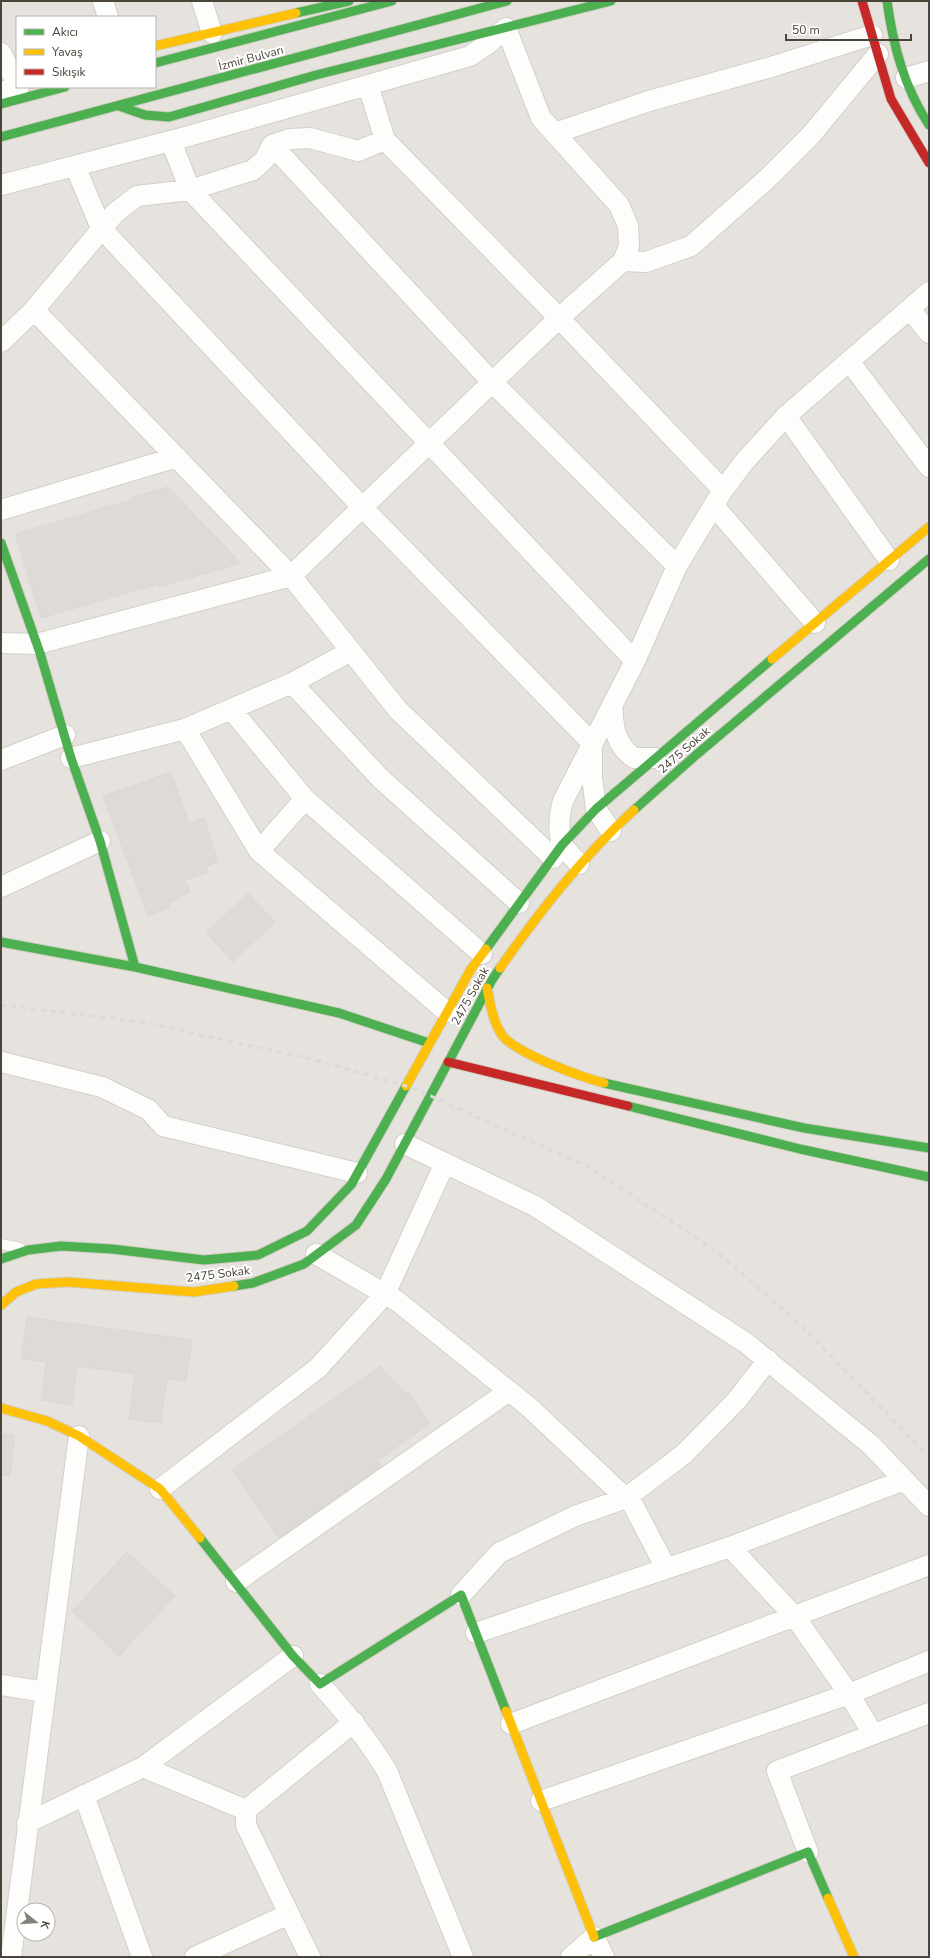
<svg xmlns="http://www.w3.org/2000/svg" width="930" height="1958" font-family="'Nunito Sans',sans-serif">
<rect width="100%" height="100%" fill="#f4f2ee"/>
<path fill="#e6e2de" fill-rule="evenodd" d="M1,1H929V1957H1ZM17,17H155V87H17ZM24,1910H48V1934H24Z"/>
<path fill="#dedbd6" stroke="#dcd9d4" d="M168,487L241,563L159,587L158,584L41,618L15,534L134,499L133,497Z
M171,772L189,823L204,818L218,862L206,866L208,872L185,880L190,892L179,896L180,899L168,903L170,908L148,916L103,796Z
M248,893L275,922L233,962L206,933Z
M27,1317L192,1340L186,1381L167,1379L161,1423L129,1419L135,1374L77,1366L72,1405L41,1400L46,1362L21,1359Z
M380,1366L406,1393L408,1391L430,1424L378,1460L382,1466L279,1538L232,1470Z
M1,1434L15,1435L10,1476L1,1475Z
M127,1552L175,1596L119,1656L72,1611Z"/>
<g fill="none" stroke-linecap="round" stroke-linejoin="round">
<defs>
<path id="lane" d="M1,1244L20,1248"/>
<path id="street" d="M103,1L108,17
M202,1L212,33
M1,53L17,83
M906,78L929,71
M368,85L385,140L559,318L723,490
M1,91L19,87
M555,133L649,101L771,67L872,35
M171,141L190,190L635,661
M272,145L492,382L677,566
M75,166L101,228L362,507L592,743V777L596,809L611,831
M1,185L178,139L470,56L489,43L506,28L541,118L619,205L628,226L629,246L623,261L559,318L291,576L37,644L1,643
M623,261L646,262L691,246L767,179L811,135L878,54
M910,309L929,333
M34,310L291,576L398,710L553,858
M1,342L34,310L115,213L137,196L190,190L253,170L265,159L272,145L290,139L310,138L358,151L385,140
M849,361L929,467
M786,416L889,560
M714,506L815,623
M1,510L177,457
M292,683L380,778L519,903
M613,703C612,724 615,745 634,758H655
M231,709L305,799L482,954
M185,729L259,851L447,1012
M71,758L185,729L292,683L351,651
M1,760L65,735
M259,851L305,799
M579,864L562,845C558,831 559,815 563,801L635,661L677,566L723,490L744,462L786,416L929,292
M1,887L100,841
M1,1062L102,1087L149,1110L163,1126L357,1173
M405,1144L535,1206L746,1343L871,1445L929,1506
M316,1254L397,1301L529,1407L633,1505L666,1568
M160,1489L318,1368L385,1294L445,1163
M730,1547L795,1617L849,1694L873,1734
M236,1582L509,1391
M461,1595L499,1553L575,1516L626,1498L684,1454L737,1400L768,1360
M476,1633L730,1547L904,1480
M320,1684C346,1713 367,1738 387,1771L463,1957
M1,1685L45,1692
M511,1724L929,1565
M143,1767L246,1810
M84,1795L142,1957
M541,1801L849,1694L929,1661
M27,1823L143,1767L293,1656
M808,1852L777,1771L929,1713
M289,1914L310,1957
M11,1957L79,1436
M195,1957L289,1914L246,1825V1810L354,1722
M571,1957L594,1937L604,1957"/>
<path id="fast" d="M887,1C893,45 904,87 929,125
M296,13L349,1
M155,63L392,1
M1,104L65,87
M119,106L145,115L169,117L316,75L611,1
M1,137L507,1
M1,543L40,653L71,758L100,841L135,967
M634,810L696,755L929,559
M1,942L135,967L339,1013L429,1043
M486,949L562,845L596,809L772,659
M604,1083L804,1128L929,1148
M628,1106L800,1149L929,1177
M1,1259L28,1250L61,1246L112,1249L204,1260L258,1255L307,1231L351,1185L406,1086
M234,1286L253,1283L304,1264L356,1225L386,1179L492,980L500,968
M200,1538L293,1656L320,1684L461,1595L506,1711
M594,1937L808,1852L828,1898"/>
<path id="slow" d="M155,46L296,13
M772,659L929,527
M500,968C540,911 582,857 634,810
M487,988C490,1003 493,1022 502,1035C515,1053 581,1077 604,1083
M406,1086L471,969L486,949
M1,1305L16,1292L36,1284L68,1282L194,1292L234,1286
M1,1408L47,1421L79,1436L160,1489L200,1538
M506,1711L594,1937
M828,1898L854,1957"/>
<path id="jam" d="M862,1L891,99L929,163
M448,1062L628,1106"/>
</defs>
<use href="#lane" stroke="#d2d0cb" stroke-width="12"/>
<use href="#street" stroke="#d2d0cb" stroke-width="22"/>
<use href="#fast" stroke="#d3cfc5" stroke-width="11"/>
<use href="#slow" stroke="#d3cfc5" stroke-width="11"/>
<use href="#jam" stroke="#d3cfc5" stroke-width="11"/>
<use href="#lane" stroke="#fdfdfc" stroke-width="10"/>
<use href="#street" stroke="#fdfdfc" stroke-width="20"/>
<use href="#fast" stroke="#4caf50" stroke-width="9"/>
<use href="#slow" stroke="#ffc107" stroke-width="9"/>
<use href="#jam" stroke="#c62828" stroke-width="9"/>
<path stroke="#dbdbda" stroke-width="3" stroke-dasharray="5 5" stroke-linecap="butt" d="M1,1005L141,1022L311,1059L406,1086L431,1096L588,1167L712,1248L800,1324L929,1457"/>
</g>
<g text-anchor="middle" stroke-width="4" stroke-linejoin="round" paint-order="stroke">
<g font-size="12" fill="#4b4439" stroke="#fff">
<text transform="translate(251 58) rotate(-15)" y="4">İzmir Bulvarı</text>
<text transform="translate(684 750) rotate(-41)" y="4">2475 Sokak</text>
<text transform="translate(470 996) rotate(-61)" y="4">2475 Sokak</text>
<text transform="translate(218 1274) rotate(-7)" y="4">2475 Sokak</text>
</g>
</g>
<rect width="930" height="1958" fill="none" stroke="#4b4439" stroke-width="4"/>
<rect x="16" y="16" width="140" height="72" fill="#ffffff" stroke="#b7b4b0"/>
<rect x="24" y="29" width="20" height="6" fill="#4caf50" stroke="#b7b4b0"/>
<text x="52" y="36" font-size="12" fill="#4b4439">Akıcı</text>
<rect x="24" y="49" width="20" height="6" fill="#ffc107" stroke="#b7b4b0"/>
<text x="52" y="56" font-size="12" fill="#4b4439">Yavaş</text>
<rect x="24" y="69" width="20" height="6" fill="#c62828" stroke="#b7b4b0"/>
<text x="52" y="76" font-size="12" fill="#4b4439">Sıkışık</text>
<g transform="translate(36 1922) rotate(107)"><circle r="19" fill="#ffffff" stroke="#b7b4b0"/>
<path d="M0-3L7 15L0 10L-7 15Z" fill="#868178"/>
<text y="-6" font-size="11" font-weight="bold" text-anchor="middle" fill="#4b4439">K</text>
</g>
<path d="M786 34v6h125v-6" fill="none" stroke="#4b4439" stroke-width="2"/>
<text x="792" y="34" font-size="12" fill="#4b4439" stroke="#ffffff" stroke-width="3" paint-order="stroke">50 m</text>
</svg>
